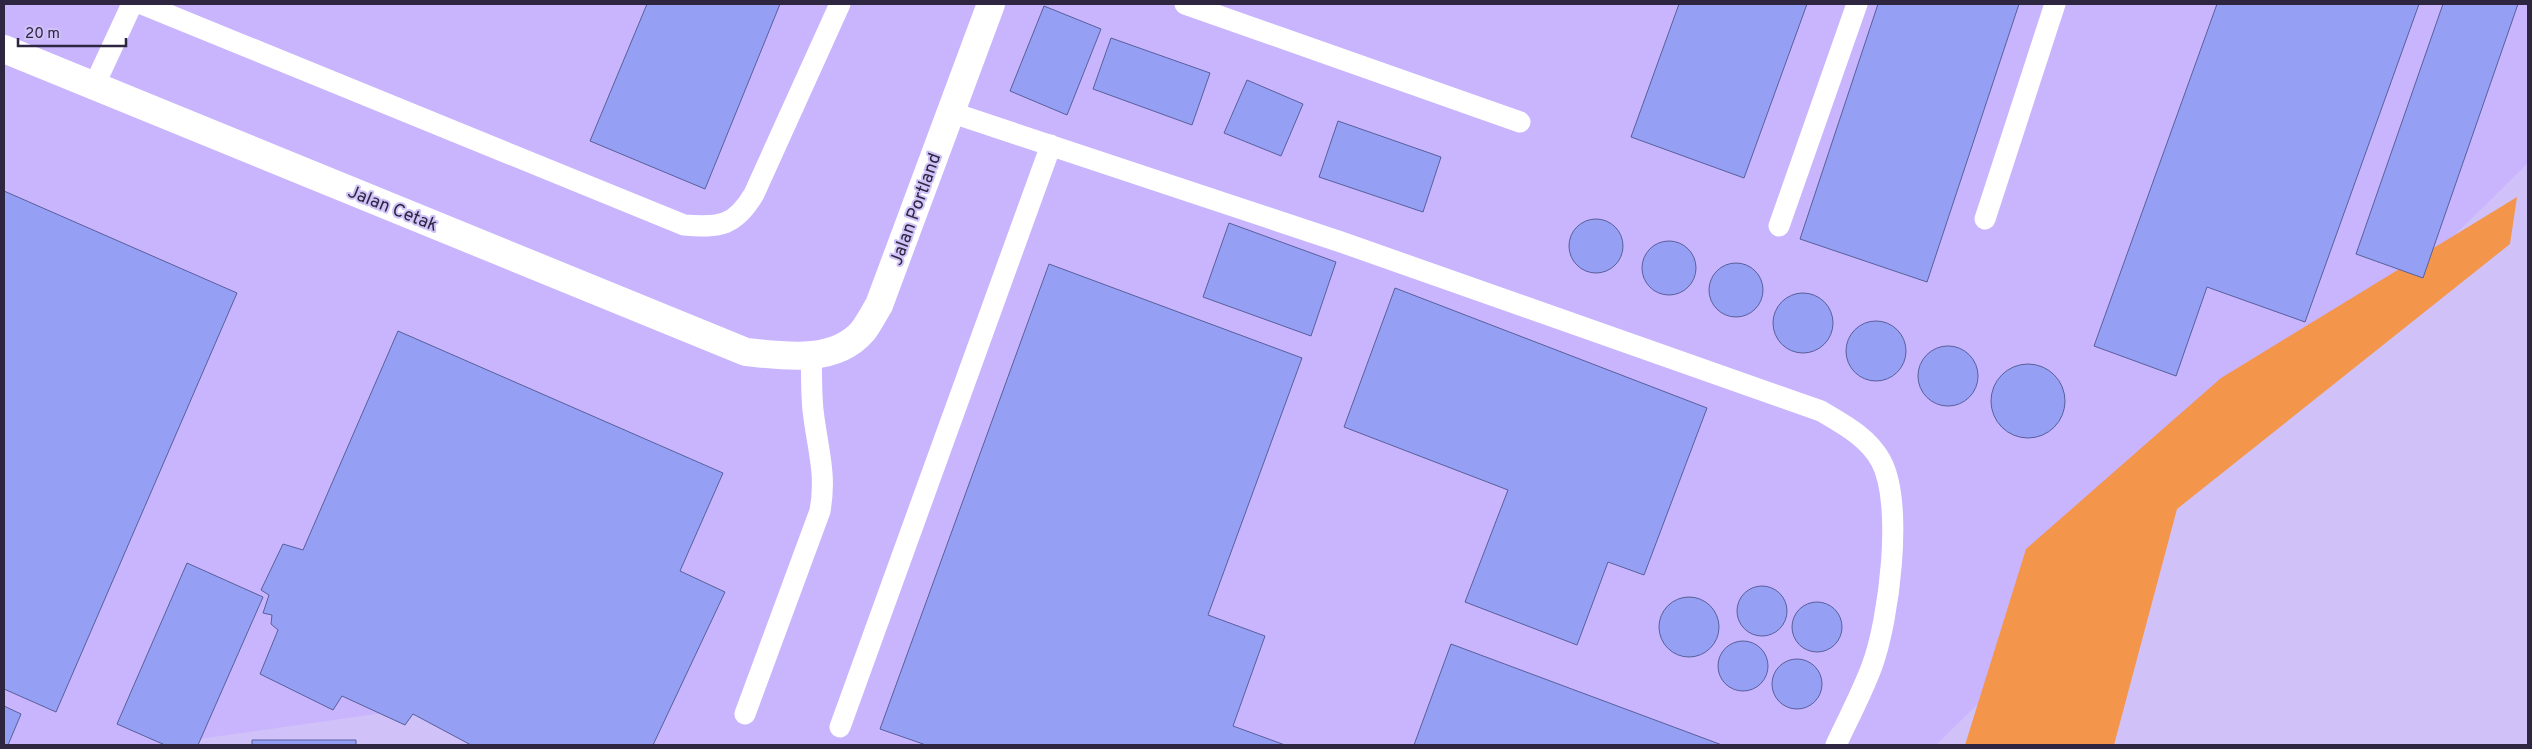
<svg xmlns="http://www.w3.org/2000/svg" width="2532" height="749" font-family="Overpass,sans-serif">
<rect width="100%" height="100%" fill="#d0c2f8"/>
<path fill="#c9b4fe" d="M4,4H2528V163L1936,745H649L525,693L156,745H4Z"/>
<path fill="#f3964c" d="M2517,197L2510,244L2177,509L2114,745H1965L2026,549L2221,378Z"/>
<path fill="#95a0f4" stroke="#585f9b" d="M647,4H780L705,189L590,141Z
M1679,4H1807L1744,178L1631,137Z
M1878,4H2019L1927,282L1800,239Z
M2217,4H2419L2305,322L2207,287L2176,376L2094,346Z
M2443,4H2518L2423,278L2356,254Z
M1044,6L1101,29L1067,115L1010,91Z
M1111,38L1210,73L1192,125L1093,89Z
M1247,80L1303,104L1281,156L1224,133Z
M1338,121L1441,157L1423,212L1319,177Z
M4,191L237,293L56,712L4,689Z
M1569 246a27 27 0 1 1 54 0a27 27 0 1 1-54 0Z
M1229,223L1336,262L1311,336L1203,297Z
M1642 268a27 27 0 1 1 54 0a27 27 0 1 1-54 0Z
M1709 290a27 27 0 1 1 54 0a27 27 0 1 1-54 0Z
M1049,264L1302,358L1208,615L1265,636L1233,726L1285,745H926L880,729Z
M1395,288L1707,408L1644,575L1608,562L1577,645L1465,602L1508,490L1344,427Z
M1773 323a30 30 0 1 1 60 0a30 30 0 1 1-60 0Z
M1846 351a30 30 0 1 1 60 0a30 30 0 1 1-60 0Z
M398,331L723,473L680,571L725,592L653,745H471L413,714L405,725L342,696L333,710L260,674L278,630L271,624L272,615L263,613L269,595L261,590L283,544L303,550Z
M1918 376a30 30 0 1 1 60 0a30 30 0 1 1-60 0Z
M1991 401a37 37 0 1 1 74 0a37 37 0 1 1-74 0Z
M187,563L263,597L198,745H165L117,724Z
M1737 611a25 25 0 1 1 50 0a25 25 0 1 1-50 0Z
M1659 627a30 30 0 1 1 60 0a30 30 0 1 1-60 0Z
M1792 627a25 25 0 1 1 50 0a25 25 0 1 1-50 0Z
M1718 666a25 25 0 1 1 50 0a25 25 0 1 1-50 0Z
M1451,644L1722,745H1414Z
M1772 684a25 25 0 1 1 50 0a25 25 0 1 1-50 0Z
M4,706L21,714L8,745H4Z
M252,740H356V745H252Z"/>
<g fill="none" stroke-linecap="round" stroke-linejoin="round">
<path stroke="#fff" stroke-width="21" d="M142,4L684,225C720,228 735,226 754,194L840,4
M1185,4L1520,122
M94,86L132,4
M950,112L1341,242L1821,411C1843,424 1868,437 1881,461C1904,504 1889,620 1872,666C1862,693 1848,719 1836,745
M1985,219L2055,4
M1779,226L1857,4
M745,714L820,511C827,473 817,447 813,410C811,392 812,374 811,356
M840,727L1051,145"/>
<path stroke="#fff" stroke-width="28" d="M4,49L746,352C784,356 835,364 863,331C869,323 874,313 879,305L991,4"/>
</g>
<g text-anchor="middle" stroke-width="4" stroke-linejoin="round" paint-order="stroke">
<g font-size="18" fill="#2e2640" stroke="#d0c2f8">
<text transform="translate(393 208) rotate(22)" y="6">Jalan Cetak</text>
<text transform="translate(915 209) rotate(-70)" y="6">Jalan Portland</text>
</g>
</g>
<rect width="2532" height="749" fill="none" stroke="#2e2640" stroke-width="10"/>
<path d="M18 38v8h108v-8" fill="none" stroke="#2e2640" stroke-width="2.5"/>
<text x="25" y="38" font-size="15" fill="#2e2640" stroke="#d0c2f8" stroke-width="4" paint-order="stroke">20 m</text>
</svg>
